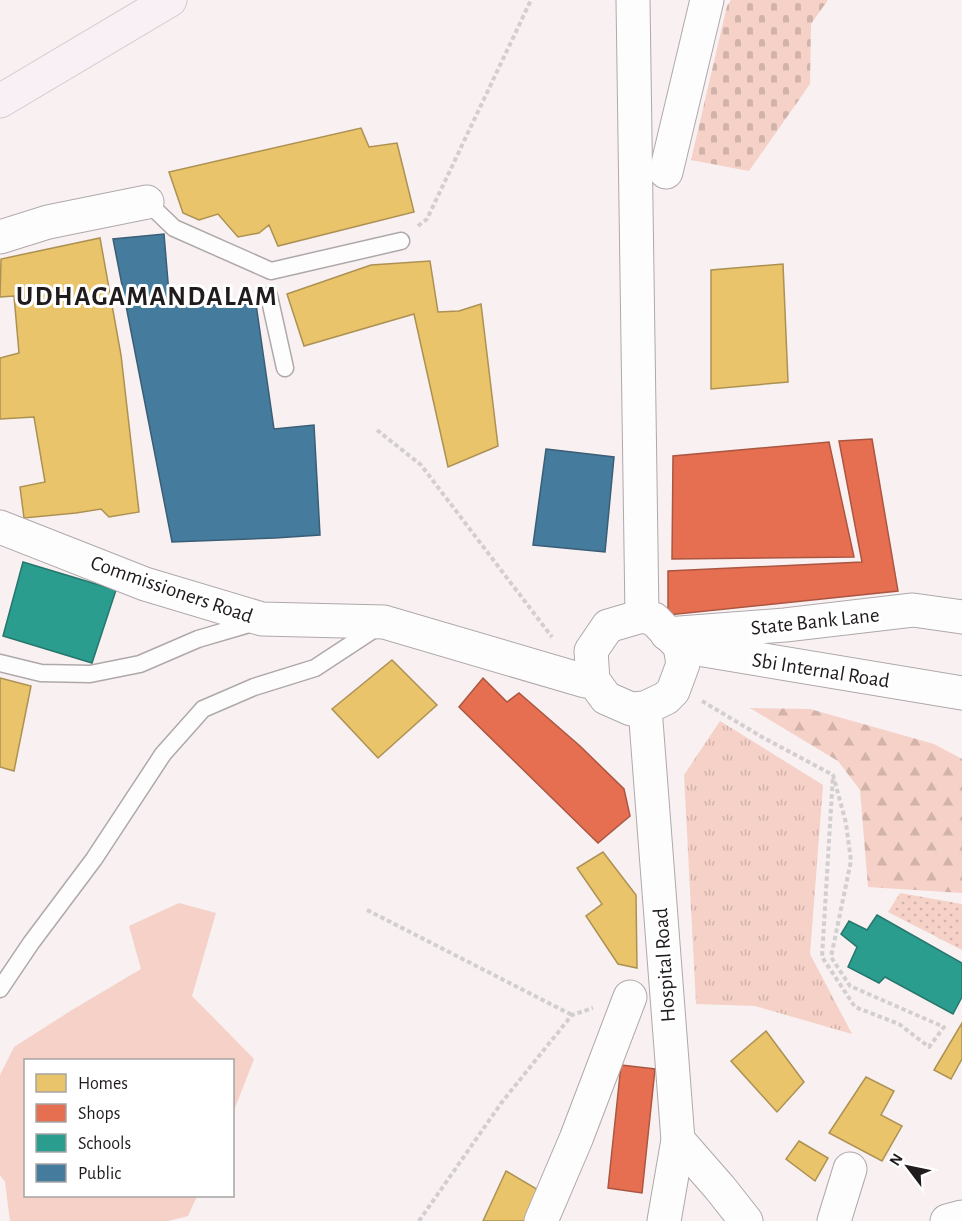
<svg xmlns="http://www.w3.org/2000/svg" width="962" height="1221" font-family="'Alegreya Sans',sans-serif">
<defs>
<pattern id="grass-tufts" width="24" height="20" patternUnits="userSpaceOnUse" patternTransform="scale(1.5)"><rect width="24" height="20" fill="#f5d1c7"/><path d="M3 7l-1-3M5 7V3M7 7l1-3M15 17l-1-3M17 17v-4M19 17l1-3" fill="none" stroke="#d2b3aa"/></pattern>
<pattern id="forest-firs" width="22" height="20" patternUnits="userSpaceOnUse" patternTransform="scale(1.5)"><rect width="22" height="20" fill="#f5d1c7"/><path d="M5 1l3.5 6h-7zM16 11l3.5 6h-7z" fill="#d2b3aa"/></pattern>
<pattern id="cemetery-stones" width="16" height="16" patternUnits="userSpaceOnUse" patternTransform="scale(1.5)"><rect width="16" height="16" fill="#f5d1c7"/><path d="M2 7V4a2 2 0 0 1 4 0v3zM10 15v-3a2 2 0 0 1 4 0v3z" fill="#d2b3aa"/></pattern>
<pattern id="garden-dots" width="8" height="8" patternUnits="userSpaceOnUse" patternTransform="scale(1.5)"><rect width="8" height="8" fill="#f5d1c7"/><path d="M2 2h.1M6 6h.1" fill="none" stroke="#d2b3aa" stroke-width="1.8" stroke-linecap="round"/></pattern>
</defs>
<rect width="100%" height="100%" fill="#f8f0f1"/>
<path fill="url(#grass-tufts)" d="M720,721L823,785L810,954L852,1034L755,1006L696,1004L684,775Z"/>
<path fill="url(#forest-firs)" d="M750,708L810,709L934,744L962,759V893L868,887L860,790L838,761Z"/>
<path fill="url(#cemetery-stones)" d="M731,0H828L811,24L810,84L749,171L691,160L727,6Z"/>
<path fill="url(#garden-dots)" d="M900,893L962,904V950L888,912Z"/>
<path fill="#f5d1c7" d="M179,903L216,913L192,996L254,1059L233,1113L232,1060H26V1196H197L188,1216L168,1221H10L5,1182L0,1175V1075L14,1047L72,1010L141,969L129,926Z"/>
<path fill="#e9c46a" stroke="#ad9153" stroke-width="1.5" d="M361,128L369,147L397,143L414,212L278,246L269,225L259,233L238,237L218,214L199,220L183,213L169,172Z
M100,238L121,355L139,512L109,517L101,509L76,513L24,518L20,487L45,482L34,417L0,419V358L19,353L14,296L0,297L1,259Z
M430,261L438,312L459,311L481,304L498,446L448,467L414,314L304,346L287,294L371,265Z
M783,264L788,382L711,389V270Z
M392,660L437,705L378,758L332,709Z
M0,678L31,686L14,771L0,767Z
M603,852L636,895L637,968L618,964L586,916L602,904L577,868Z
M962,1023V1059L951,1079L934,1070Z
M766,1031L804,1082L777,1112L731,1061Z
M866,1077L894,1091L881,1115L902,1126L882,1161L829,1133Z
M799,1141L828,1158L815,1181L786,1159Z
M506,1171L540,1191L524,1221H483Z"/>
<path fill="#e76f51" stroke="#ab5641" stroke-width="1.5" d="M872,439L898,591L668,615V571L862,562L839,441Z
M829,442L854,557L672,559L673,456Z
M483,678L507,702L519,693L580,746L624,789L630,816L598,843L459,707Z
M621,1065L655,1069L642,1193L608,1188Z"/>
<path fill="#2a9d8f" stroke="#27766c" stroke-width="1.5" d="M23,562L116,590L92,663L3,636Z
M877,915L962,963V997L953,1014L885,977L879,983L848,967L857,947L841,934L849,921L867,930Z"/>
<path fill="#457b9d" stroke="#3a5e76" stroke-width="1.5" d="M164,234L170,306L256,304L274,429L314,425L320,535L275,538L172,542L113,239Z
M546,449L614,457L605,552L533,545Z"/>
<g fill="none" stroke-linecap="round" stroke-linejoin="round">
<defs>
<path id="service" d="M147,202L174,228L271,271L401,241
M269,296L285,368
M0,663L41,673L90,674L140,664L198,639L256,622
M0,989L31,943L94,859L163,754L203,709L254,687L315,668L379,626"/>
<path id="minor" d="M666,172L707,0
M667,634L785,625L913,610L962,617
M680,646L962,693
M678,1140L720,1188L746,1221
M541,1221L576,1139L630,997
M834,1221L850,1169
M947,1221L962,1217"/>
<path id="tertiary" d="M633,0L642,616
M0,237L48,222L147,202
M0,527L145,584L262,619L384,622L585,681L593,680
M642,616L654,619L680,646L683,664L673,691L666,698L645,708L631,709L606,698L593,680L591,651L608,626Z
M645,708L678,1140L664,1221"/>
<path id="trunk" d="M0,101L170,0"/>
</defs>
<use href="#service" stroke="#afa8aa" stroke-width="19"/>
<use href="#minor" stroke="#afa8aa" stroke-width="35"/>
<use href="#tertiary" stroke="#afa8aa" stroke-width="35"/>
<use href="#trunk" stroke="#d0cccd" stroke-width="35"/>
<path stroke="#d3cfd0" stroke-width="4" stroke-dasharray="4.5 3" stroke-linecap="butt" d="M418,226L427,219L531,0
M377,430L421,465L552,637
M702,701L762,737L833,775L846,823L851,861L831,957L850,986L944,1027L929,1047L899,1024L855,1007L822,957L833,775
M367,910L572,1015
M419,1221L502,1102L572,1015L593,1008"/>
<use href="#service" stroke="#fefdfd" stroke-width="16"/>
<use href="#minor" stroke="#fefdfd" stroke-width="33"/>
<use href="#tertiary" stroke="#fefdfd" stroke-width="33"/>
<use href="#trunk" stroke="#f8f0f4" stroke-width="33"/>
</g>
<g text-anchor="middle" stroke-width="6" stroke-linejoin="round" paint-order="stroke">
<g font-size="21" fill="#201b1c" stroke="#fff">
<text transform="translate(172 589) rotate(19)" y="7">Commissioners Road</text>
<text transform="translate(815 621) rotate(-6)" y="7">State Bank Lane</text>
<text transform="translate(821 670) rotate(9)" y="7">Sbi Internal Road</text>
<text transform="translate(664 965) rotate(-94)" y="7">Hospital Road</text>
</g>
<g font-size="27" font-weight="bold" letter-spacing="1.5" fill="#201b1c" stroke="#fff">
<text x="147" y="305">UDHAGAMANDALAM</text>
</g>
</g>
<rect x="24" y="1059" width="210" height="138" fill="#ffffff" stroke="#a6a4a4" stroke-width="1.5"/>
<rect x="36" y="1074" width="30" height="18" fill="#e9c46a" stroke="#a6a4a4" stroke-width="1.5"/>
<text x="78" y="1089" font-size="18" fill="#201b1c">Homes</text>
<rect x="36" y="1104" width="30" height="18" fill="#e76f51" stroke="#a6a4a4" stroke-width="1.5"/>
<text x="78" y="1119" font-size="18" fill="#201b1c">Shops</text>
<rect x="36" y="1134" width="30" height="18" fill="#2a9d8f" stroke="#a6a4a4" stroke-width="1.5"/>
<text x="78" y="1149" font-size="18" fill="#201b1c">Schools</text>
<rect x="36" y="1164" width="30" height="18" fill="#457b9d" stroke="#a6a4a4" stroke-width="1.5"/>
<text x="78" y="1179" font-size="18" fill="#201b1c">Public</text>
<g transform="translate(908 1167) rotate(302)" stroke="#ffffff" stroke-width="4.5" paint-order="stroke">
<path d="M0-4.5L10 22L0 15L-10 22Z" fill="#201b1c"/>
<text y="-9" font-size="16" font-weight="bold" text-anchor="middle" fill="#201b1c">N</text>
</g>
</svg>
